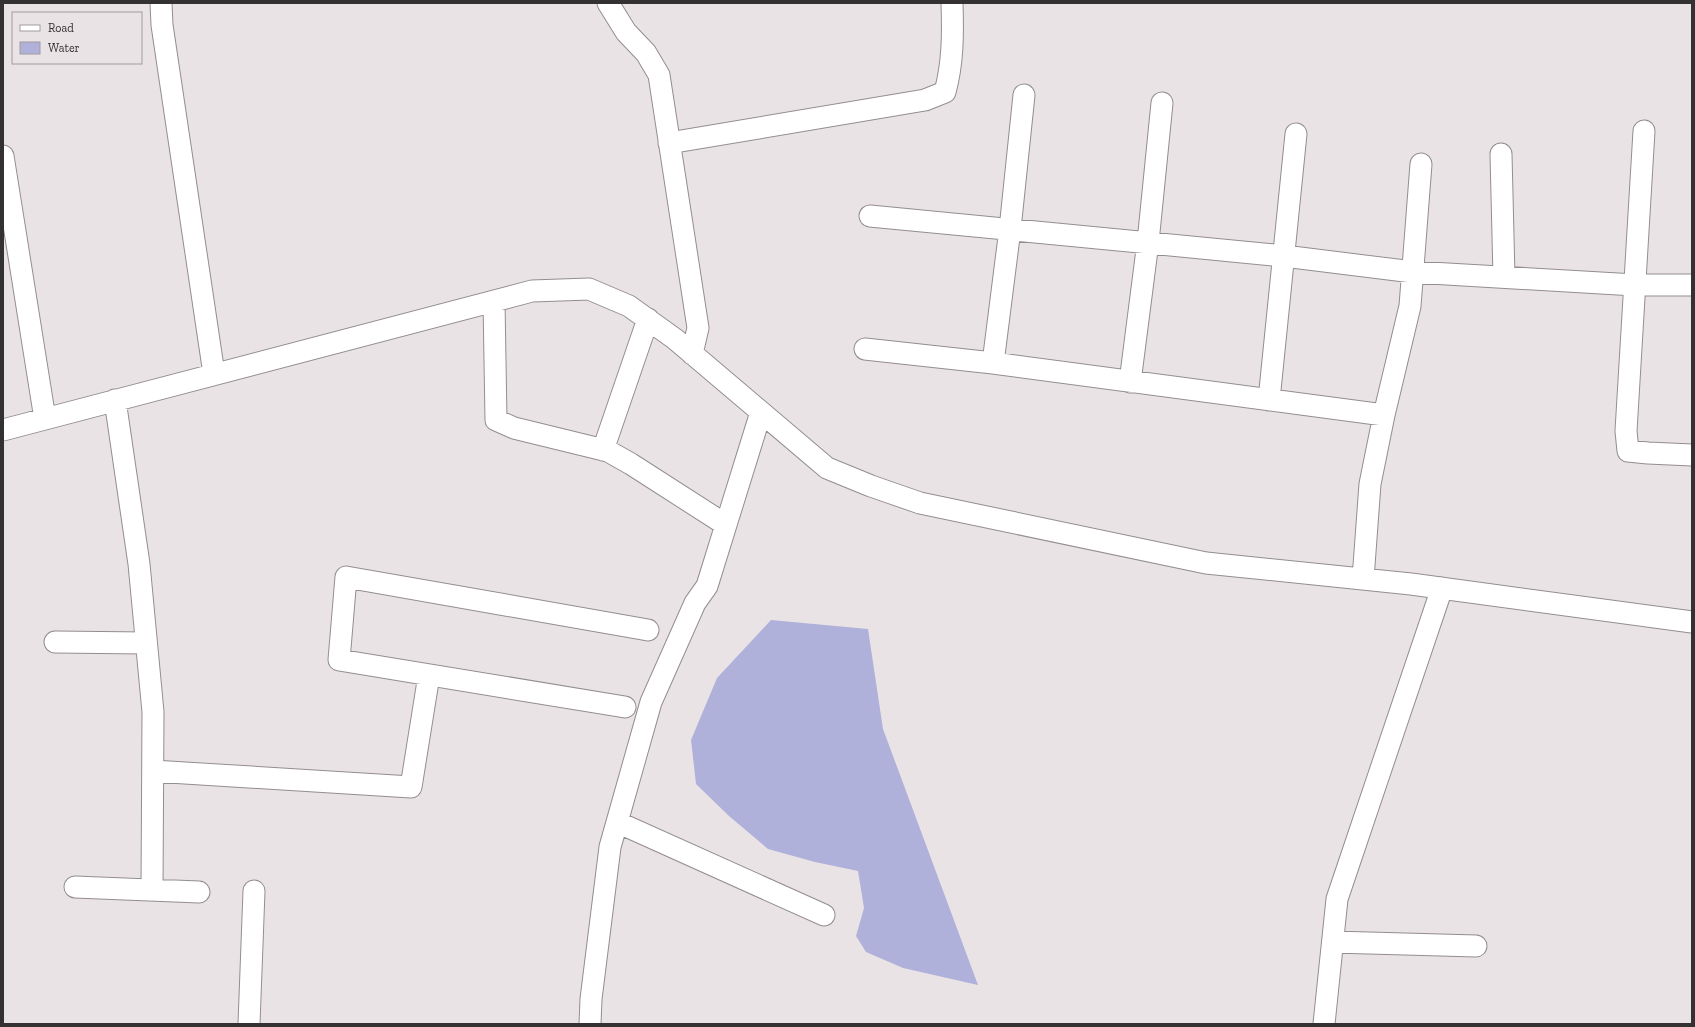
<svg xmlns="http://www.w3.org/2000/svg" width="1695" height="1027" font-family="'Zilla Slab',serif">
<rect width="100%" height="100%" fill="#eae3e6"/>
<path fill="#b0b1da" d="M771,620L868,629L883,729L978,985L903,968L866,952L856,936L864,908L858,871L815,862L768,849L729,816L696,784L691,740L717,678Z"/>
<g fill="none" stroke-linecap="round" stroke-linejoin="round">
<defs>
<path id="street" d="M161,3L162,25L214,374
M608,3L626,32L646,53L659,75L698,328L692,354
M1644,131L1626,431L1628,451L1648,453L1692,455
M669,143L925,100L945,92C953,63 953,33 952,3
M1501,154L1504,277
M3,156L45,419
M870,216L1284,256L1413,272L1635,285H1692
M494,301L496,420L514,428L608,451L631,464L726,525
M865,349L993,363L1384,415
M993,363L1010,229L1024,95
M1130,382L1148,242L1162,103
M115,400L139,564L153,712L152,890
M1269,400L1296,134
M3,430L532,291L589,289L629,306L675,339L827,468L871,486L920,503L1206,563L1411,584L1692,622
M603,450L648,319
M1363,579L1370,484L1384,415L1410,306L1421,164
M55,642L146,643
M625,707L339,660L346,577L648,630
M153,771L411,787L429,675
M617,822L824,915
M75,887L199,892
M1333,942L1476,946
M249,1024L254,891
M590,1024L591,999L610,847L651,702L695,603L707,586L761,412
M1324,1024L1337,899L1442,588"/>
</defs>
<use href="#street" stroke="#938d90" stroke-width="23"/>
<use href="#street" stroke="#fff" stroke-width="21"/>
</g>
<rect width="1695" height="1027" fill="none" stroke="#343133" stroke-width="8"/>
<rect x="12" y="12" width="130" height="52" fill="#eae3e6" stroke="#a19c9e"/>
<rect x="20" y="25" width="20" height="6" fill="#ffffff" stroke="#a19c9e"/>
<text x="48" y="32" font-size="12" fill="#343133">Road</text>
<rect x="20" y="42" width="20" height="12" fill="#b0b1da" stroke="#a19c9e"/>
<text x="48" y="52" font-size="12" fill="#343133">Water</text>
</svg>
